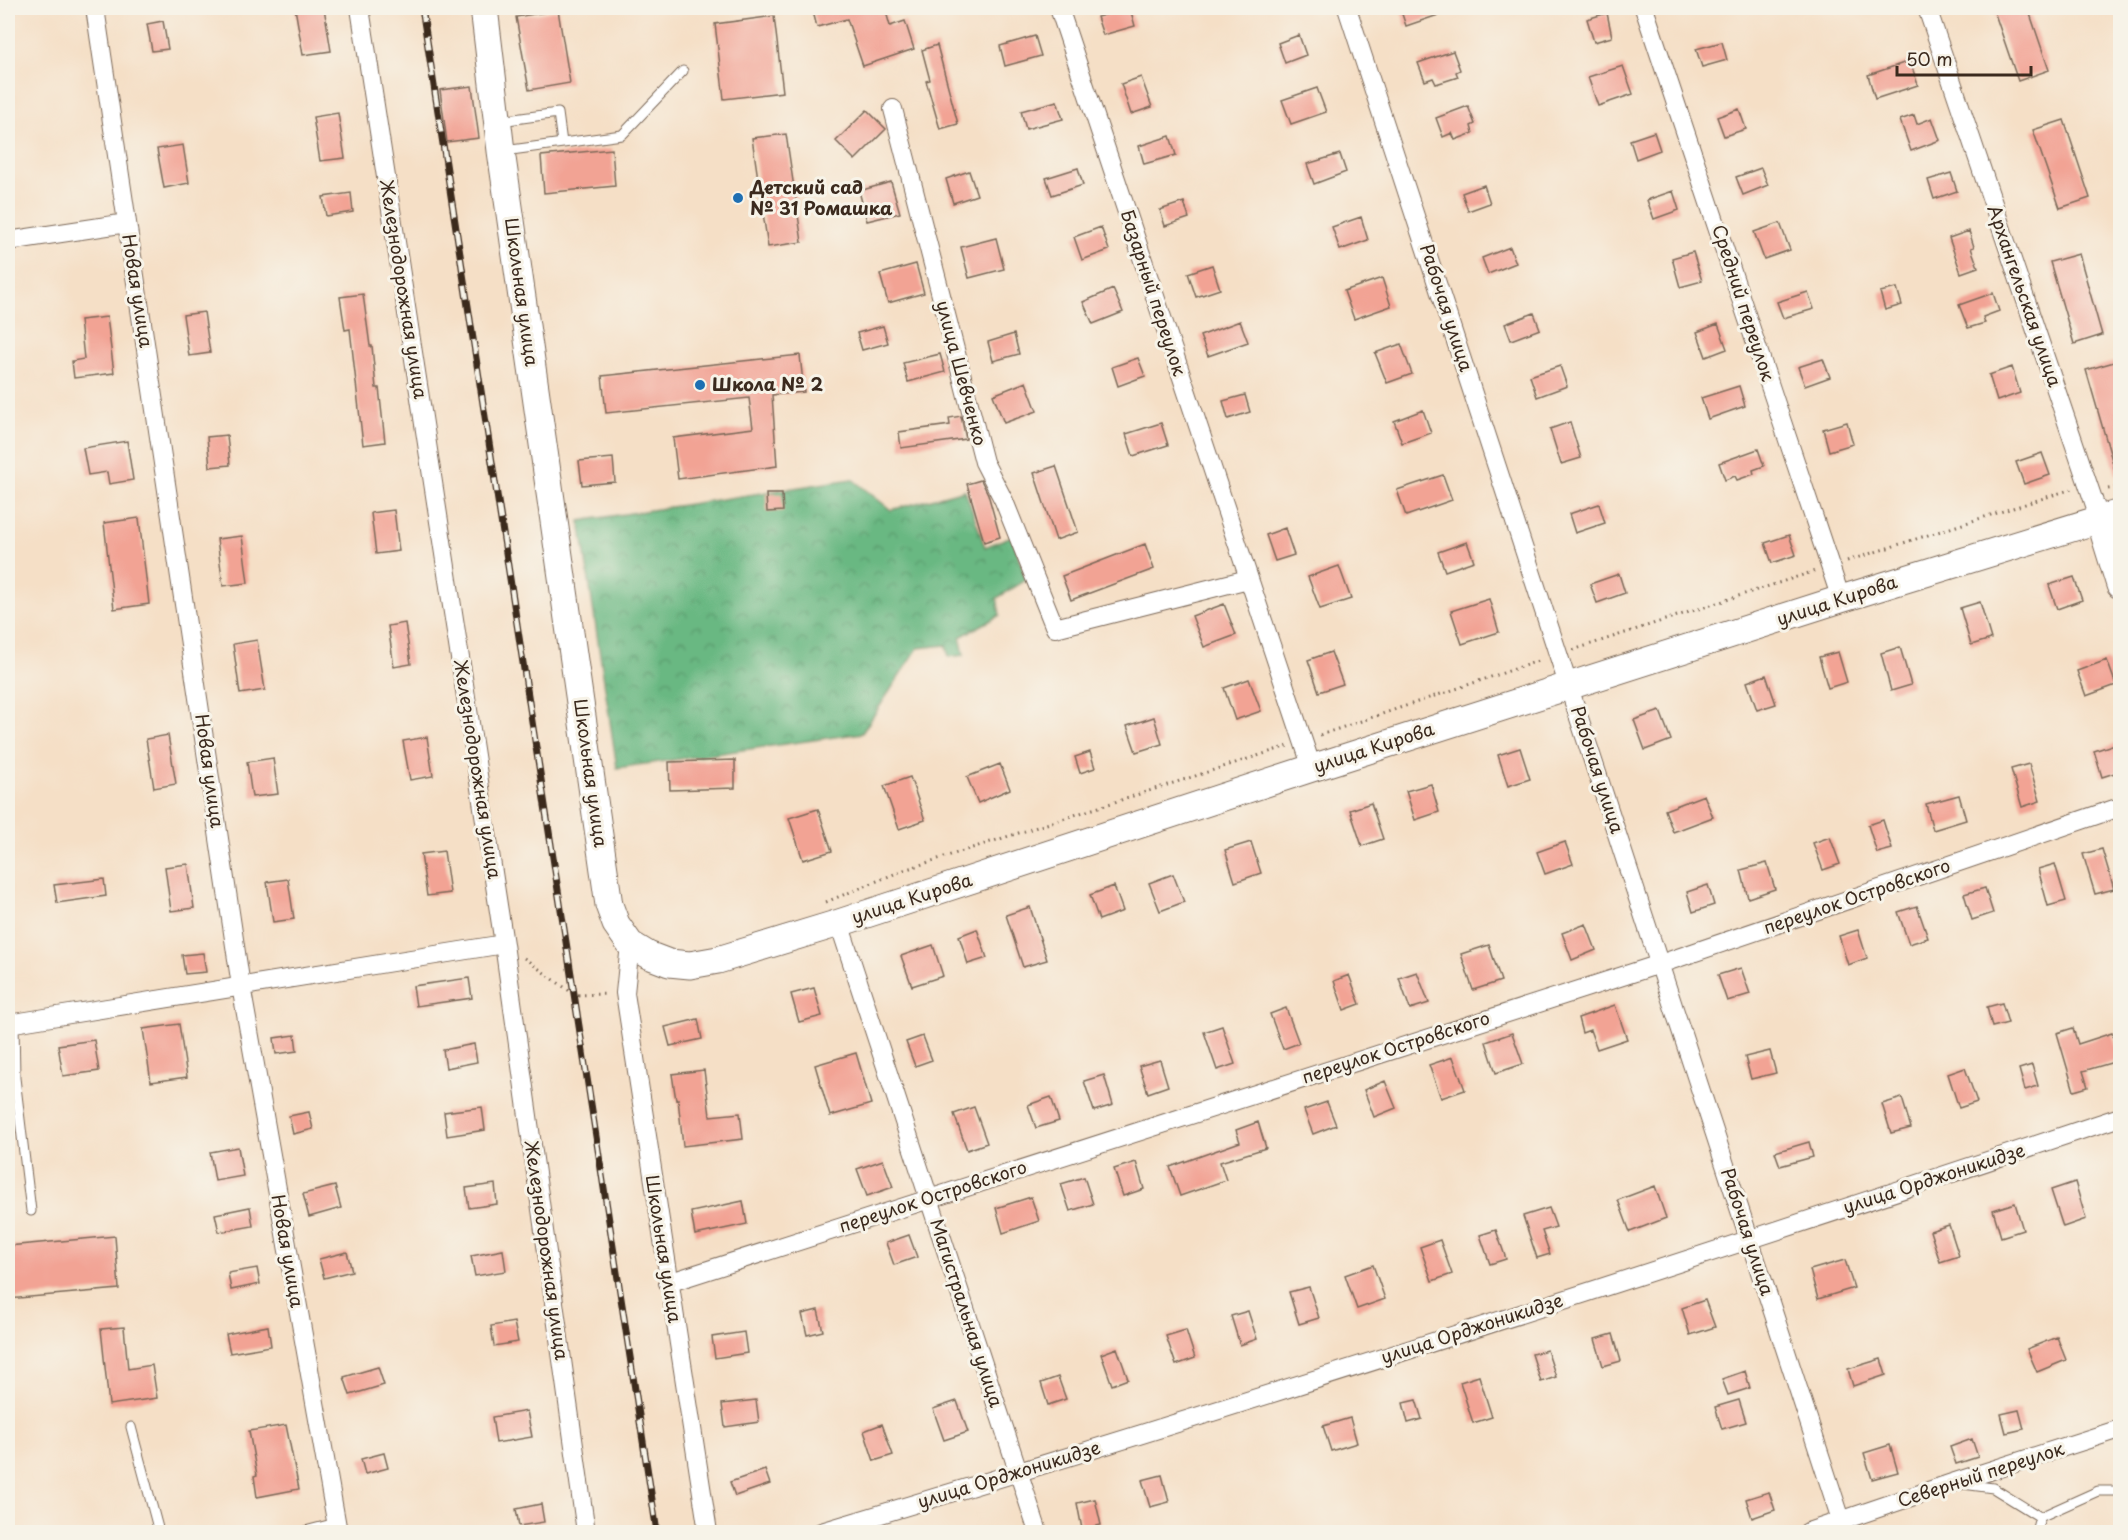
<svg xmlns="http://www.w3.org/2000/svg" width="2128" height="1540" font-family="'Playpen Sans',sans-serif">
<defs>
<pattern id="forest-crowns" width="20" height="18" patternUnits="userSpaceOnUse" patternTransform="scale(1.5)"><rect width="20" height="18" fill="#69b882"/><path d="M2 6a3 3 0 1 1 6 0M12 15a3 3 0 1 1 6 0" fill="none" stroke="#58966a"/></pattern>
</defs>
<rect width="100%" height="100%" fill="#f7f3e8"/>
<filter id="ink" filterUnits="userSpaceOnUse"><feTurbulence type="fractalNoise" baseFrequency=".0167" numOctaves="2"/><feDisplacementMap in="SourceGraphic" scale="12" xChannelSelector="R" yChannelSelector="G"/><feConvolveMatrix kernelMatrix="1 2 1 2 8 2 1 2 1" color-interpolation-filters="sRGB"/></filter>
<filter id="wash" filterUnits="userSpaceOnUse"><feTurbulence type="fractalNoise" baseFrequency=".008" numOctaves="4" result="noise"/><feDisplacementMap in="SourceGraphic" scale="24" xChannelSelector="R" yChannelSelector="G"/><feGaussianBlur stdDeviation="1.35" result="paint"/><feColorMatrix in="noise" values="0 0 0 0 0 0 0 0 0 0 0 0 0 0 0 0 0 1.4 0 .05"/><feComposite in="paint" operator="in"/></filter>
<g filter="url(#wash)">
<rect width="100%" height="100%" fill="#f5dfc6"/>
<path fill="url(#forest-crowns)" stroke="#527150" stroke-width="1.5" d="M852,479L891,510L965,490L985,547L1012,536L1026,580L997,598L1000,615L960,637L964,655L949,657L946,645L918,648L862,733L617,768L580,521Z"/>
<g id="blocks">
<path fill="#f2a394" d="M295,8H324L331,51L303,55Z
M812,8H885L890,26L905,21L914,49L863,66L847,19L817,27Z
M1130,8L1135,26L1103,35L1097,17Z
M1400,8H1453V10L1406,26Z
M1993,8H2028L2049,70L2018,81Z
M558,10L570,83L529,90L516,17Z
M1607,13L1612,37L1594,42L1587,19Z
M774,16L783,92L724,99L715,24Z
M163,21L168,49L152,51L147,24Z
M1299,35L1306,55L1285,63L1278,43Z
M1035,36L1041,56L1005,66L1000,46Z
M1722,42L1727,60L1702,67L1696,49Z
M937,45L958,124L940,129L926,81L930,80L922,50Z
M1453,51L1460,70L1456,72L1458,77L1436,84L1433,78L1425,81L1418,63Z
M1910,61L1918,85L1875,99L1868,75Z
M1623,66L1633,94L1598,106L1588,77Z
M1141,77L1152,107L1131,114L1121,84Z
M472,86L479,138L447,142L440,90Z
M1317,88L1326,112L1291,124L1282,100Z
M1057,101L1063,119L1026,129L1021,111Z
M1468,106L1475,124L1471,126L1473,133L1455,140L1452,133L1443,137L1436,118Z
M1739,109L1746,129L1724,136L1717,117Z
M867,110L886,129L855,160L836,141Z
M338,113L345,158L320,161L313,117Z
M1914,115L1917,124L1932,118L1940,140L1911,151L1900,120Z
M2064,120L2090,198L2060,208L2033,130Z
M1654,132L1660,150L1636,159L1630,140Z
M786,134L802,242L768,247L752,138Z
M1170,136L1176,155L1144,164L1139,146Z
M183,145L189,183L164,188L157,149Z
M612,149L615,186L544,193L541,156Z
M1340,154L1346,172L1314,184L1307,164Z
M1078,168L1083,185L1052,195L1046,178Z
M1761,168L1768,185L1743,195L1736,177Z
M969,171L977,195L953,203L946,179Z
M1951,173L1957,191L1934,199L1928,180Z
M891,182L900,213L867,221L859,191Z
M1484,185L1490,203L1468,211L1462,193Z
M1673,191L1679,210L1654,219L1647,200Z
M351,193L353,212L326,216L323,197Z
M1184,202L1189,218L1165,226L1160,210Z
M1361,217L1368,240L1340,250L1332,227Z
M1780,223L1790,250L1764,259L1754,232Z
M1101,227L1109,250L1082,260L1074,237Z
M1969,231L1974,247L1971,248L1978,267L1961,273L1949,238Z
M996,238L1004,269L969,278L961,247Z
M1510,247L1516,263L1488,274L1482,258Z
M1693,252L1702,281L1680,287L1672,258Z
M2079,254L2102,335L2074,344L2050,262Z
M916,264L924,293L888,303L880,274Z
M1212,265L1220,289L1196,297L1188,273Z
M1382,278L1391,306L1354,319L1344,291Z
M1897,288L1902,305L1885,310L1880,292Z
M1113,289L1123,312L1093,324L1083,302Z
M1808,292L1814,309L1783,318L1777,302Z
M1993,293L1999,311L1983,317L1985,323L1968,328L1959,305Z
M363,294L370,346H372L376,388H379L385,442L363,445L350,329L345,330L340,297Z
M204,312L210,353L189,356L183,315Z
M1534,313L1540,329L1511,340L1505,324Z
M107,317L114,373L74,378L72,361L84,359L80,320Z
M1240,321L1248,342L1208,356L1200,336Z
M1718,324L1727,349L1706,357L1697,332Z
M883,326L888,343L862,350L857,333Z
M1014,334L1019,354L993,361L988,342Z
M1401,344L1412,374L1387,383L1375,353Z
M940,354L945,372L908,382L903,363Z
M800,355L804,392L772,395L777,466L678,479L673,438L753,428L749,398L606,413L602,376Z
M1138,358L1145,376L1118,386L1112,367Z
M1823,359L1830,377L1805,386L1798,367Z
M2121,360V474H2116L2086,370Z
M1560,366L1567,386L1537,397L1530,376Z
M2012,367L2020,393L1997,401L1989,375Z
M1026,382L1037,411L1004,423L993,395Z
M1739,386L1745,406L1708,419L1701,398Z
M1245,395L1250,412L1228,419L1223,401Z
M1423,410L1431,433L1402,443L1394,421Z
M961,416L966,439L901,448L899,432L950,425L949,418Z
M1570,422L1581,458L1561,464L1550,429Z
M1847,422L1853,444L1829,451L1823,429Z
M1161,423L1168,445L1133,456L1126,434Z
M227,435L230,465L210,467L207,437Z
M127,441L133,480L109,484L107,472L88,475L83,448Z
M1758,449L1764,466L1753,470L1754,474L1737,480L1735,476L1725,480L1719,463Z
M2042,453L2050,475L2024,484L2016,462Z
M613,458L615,482L582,485L579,461Z
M1056,466L1078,532L1056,540L1034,473Z
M1443,475L1452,500L1406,516L1397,490Z
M981,480L988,494L1000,537L984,542L967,484Z
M766,494H782L783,511L767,512Z
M1599,504L1605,523L1575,533L1569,514Z
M394,510L399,551L376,554L371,513Z
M139,518L149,604L114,609L104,523Z
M1285,528L1294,555L1275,561L1266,535Z
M1789,535L1796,555L1772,563L1765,543Z
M242,536L248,583L223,586L217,539Z
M1467,542L1474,561L1445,571L1438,552Z
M1145,544L1154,569L1071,600L1062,576Z
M1339,566L1351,599L1320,609L1308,577Z
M1619,574L1625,593L1597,603L1590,584Z
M2074,577L2082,600L2057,609L2049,585Z
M1489,599L1499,632L1462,644L1451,611Z
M1980,602L1991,639L1971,645L1960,608Z
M1224,604L1236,635L1204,647L1192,616Z
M405,623L411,664L394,667L388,626Z
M257,640L265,690L240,694L233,644Z
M1900,647L1911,685L1891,691L1881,653Z
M1331,652L1343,684L1319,692L1308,660Z
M1838,652L1847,682L1828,688L1819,657Z
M2107,660L2116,685L2086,696L2077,671Z
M1766,675L1776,704L1757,710L1747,682Z
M1249,679L1261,711L1235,720L1224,688Z
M1660,711L1671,740L1645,750L1634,720Z
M1154,717L1162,744L1136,752L1127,726Z
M168,735L176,784L154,788L146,739Z
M427,737L433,776L410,780L403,741Z
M2121,742V771L2102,777L2094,751Z
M1520,748L1530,779L1508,786L1498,755Z
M1090,752L1095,768L1080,773L1075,757Z
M273,758L278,794L252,797L247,762Z
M735,760V788L670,790L669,762Z
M1000,764L1010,789L978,803L967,777Z
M2029,764L2040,801L2022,807L2011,769Z
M910,777L925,820L899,829L884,786Z
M1431,784L1439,812L1415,820L1406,791Z
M1704,795L1713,817L1673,832L1665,810Z
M1959,795L1966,820L1933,830L1926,804Z
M1371,803L1383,839L1362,846L1350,810Z
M818,809L832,851L803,860L789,818Z
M1883,820L1892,849L1877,853L1868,825Z
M1830,837L1840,864L1823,870L1813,843Z
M1251,842L1261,873L1235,882L1225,850Z
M1565,842L1573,864L1545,874L1537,852Z
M2102,849L2114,889L2095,894L2083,854Z
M444,851L450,893L427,896L421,854Z
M1767,863L1775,889L1748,898L1741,870Z
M188,864L194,908L171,911L165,867Z
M2055,864L2066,901L2048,906L2038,869Z
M1173,874L1184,902L1160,911L1149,883Z
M104,879L106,896L57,903L54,885Z
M288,879L294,919L273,922L267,882Z
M1708,885L1714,905L1693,912L1687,892Z
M1114,886L1123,911L1099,920L1090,895Z
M1985,888L1993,913L1972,920L1964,894Z
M1917,906L1928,938L1909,944L1898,912Z
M1030,907L1047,960L1023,967L1006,915Z
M1586,924L1596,950L1572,960L1562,933Z
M977,929L987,958L968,964L959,936Z
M1858,930L1867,958L1848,965L1839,936Z
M933,945L943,976L912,986L901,956Z
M1489,945L1501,981L1473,990L1461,954Z
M203,953L206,972L185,974L182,955Z
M1741,968L1750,994L1727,1001L1718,975Z
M1417,972L1429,1003L1410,1009L1399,978Z
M1349,975L1360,1004L1344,1010L1334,981Z
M469,978L472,998L416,1006L413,986Z
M814,988L822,1016L799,1022L791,994Z
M2002,1003L2008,1023L1992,1027L1987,1007Z
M1615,1005L1627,1039L1597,1049L1590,1030L1582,1033L1578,1018Z
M1286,1008L1299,1043L1283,1049L1270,1014Z
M698,1019L702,1039L670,1046L665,1027Z
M179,1024L187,1077L151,1082L143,1029Z
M1222,1026L1235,1064L1217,1070L1204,1032Z
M2073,1028L2078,1044L2112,1033L2121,1060L2083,1071L2088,1087L2074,1091L2057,1033Z
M1512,1033L1523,1064L1496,1073L1486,1042Z
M295,1035L297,1051L276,1054L274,1038Z
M923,1036L932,1060L915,1066L906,1042Z
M94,1040L99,1071L63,1076L58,1045Z
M474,1044L477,1062L446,1068L443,1050Z
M1770,1051L1776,1073L1751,1079L1745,1057Z
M856,1053L871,1104L830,1116L815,1065Z
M1453,1057L1465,1090L1441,1098L1429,1065Z
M1160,1060L1168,1086L1148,1093L1139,1066Z
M2032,1065L2038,1086L2025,1090L2019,1069Z
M1965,1068L1977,1102L1959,1108L1948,1074Z
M704,1070L710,1116L740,1113L743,1139L683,1146L678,1099L676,1100L672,1074Z
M1104,1075L1113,1105L1094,1111L1084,1081Z
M1385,1081L1396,1108L1374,1117L1364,1090Z
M1051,1097L1059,1121L1036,1128L1028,1105Z
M1902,1098L1911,1128L1891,1133L1882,1104Z
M1327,1102L1336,1125L1313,1134L1304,1110Z
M482,1107L485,1130L447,1136L444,1112Z
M974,1107L987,1143L967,1150L954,1114Z
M309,1112L313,1129L293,1134L289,1116Z
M1258,1122L1266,1148L1220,1162L1226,1180L1180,1196L1170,1167L1240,1142L1236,1130Z
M1809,1142L1813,1157L1780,1166L1775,1152Z
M238,1147L243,1176L215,1181L210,1152Z
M883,1160L893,1187L867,1196L857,1169Z
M1136,1162L1144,1189L1123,1196L1114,1169Z
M1084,1177L1093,1204L1070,1211L1061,1184Z
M2075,1182L2086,1219L2063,1227L2051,1190Z
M495,1184L497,1204L469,1208L466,1188Z
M335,1186L341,1208L309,1217L303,1194Z
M1655,1186L1666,1218L1630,1232L1618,1200Z
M1031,1197L1039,1221L1003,1233L996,1208Z
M743,1201L747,1224L695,1235L691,1212Z
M2015,1203L2023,1230L2001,1237L1993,1210Z
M250,1207L253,1226L219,1232L215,1214Z
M1549,1208L1556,1227L1542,1231L1550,1254L1537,1258L1523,1216Z
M1949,1225L1959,1256L1940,1262L1930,1231Z
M1496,1230L1506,1259L1490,1264L1480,1235Z
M909,1235L917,1257L894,1265L886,1243Z
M115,1236L119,1289L8,1299V1246Z
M1440,1240L1452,1274L1432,1281L1420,1247Z
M503,1250L506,1271L475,1276L471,1256Z
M347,1252L352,1271L324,1278L319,1259Z
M1845,1260L1854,1288L1818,1299L1810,1270Z
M1373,1265L1385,1299L1357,1309L1345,1275Z
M257,1268L260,1284L231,1290L228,1273Z
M1309,1287L1319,1318L1299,1324L1289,1292Z
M1705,1300L1715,1327L1690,1335L1682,1308Z
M818,1310L823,1331L807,1335L802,1314Z
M1248,1311L1257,1339L1240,1345L1231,1316Z
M514,1322L518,1342L494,1346L491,1326Z
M268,1326L271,1346L230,1353L226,1334Z
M124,1327L128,1369L152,1365L157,1398L109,1405L101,1329Z
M1186,1330L1195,1358L1176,1365L1166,1336Z
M744,1332L747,1353L715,1358L712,1337Z
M1613,1334L1621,1361L1603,1366L1595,1339Z
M2057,1337L2066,1360L2037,1372L2027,1349Z
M1117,1348L1128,1379L1112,1385L1101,1354Z
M1547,1350L1556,1377L1541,1382L1532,1354Z
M1881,1359L1886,1375L1853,1386L1848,1369Z
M378,1367L384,1385L350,1395L344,1377Z
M1745,1371L1750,1388L1728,1395L1722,1379Z
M1479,1376L1492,1417L1473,1423L1460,1382Z
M1058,1377L1066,1399L1048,1405L1041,1383Z
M756,1400L759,1422L725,1427L722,1404Z
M1416,1400L1422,1419L1408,1423L1403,1403Z
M1739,1400L1746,1422L1722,1429L1715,1407Z
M957,1401L968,1432L944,1440L933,1409Z
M2019,1410L2024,1429L2006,1433L2001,1414Z
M527,1411L532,1437L496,1443L492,1417Z
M1350,1418L1357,1443L1331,1451L1323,1426Z
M882,1424L893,1455L874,1461L864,1431Z
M286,1425L299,1489L257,1497L254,1476L257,1475L249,1431Z
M1972,1439L1978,1457L1956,1464L1950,1447Z
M1890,1445L1898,1472L1872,1479L1864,1453Z
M384,1453L388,1468L365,1474L361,1459Z
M765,1470L770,1484L735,1496L730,1482Z
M1162,1475L1169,1502L1150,1507L1142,1480Z
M1769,1492L1775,1510L1752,1518L1746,1499Z
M1095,1499L1101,1525L1082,1529L1077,1503Z
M541,1504L544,1522L519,1526L516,1509Z"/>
</g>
</g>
<g filter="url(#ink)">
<use href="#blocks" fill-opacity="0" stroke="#7c6959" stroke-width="1.5"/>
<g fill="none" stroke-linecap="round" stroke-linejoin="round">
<defs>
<path id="lane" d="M500,121L558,113L562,143
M504,151L622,135L683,71
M14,1022L15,1078L31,1211
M131,1427L159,1532
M1963,1484L1993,1488L2040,1517L2098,1491H2120
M301,1532L336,1523
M2036,1532L2040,1517"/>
<path id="street" d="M95,8L241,986L338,1532
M360,8L504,944L586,1532
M1059,8L1312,768
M1347,8L1845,1532
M1644,8L1841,599
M1927,8L2100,520
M893,109L984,462L1004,501L1055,628L1248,579
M8,241L127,223
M839,923L1038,1532
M630,944L625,993L708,1532
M8,1024L504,944
M668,1283L1660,964L2120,807
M821,1532C1256,1402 1689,1261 2120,1117
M1808,1532L1952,1483L2120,1429"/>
<path id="secondary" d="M484,8L501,151L609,905L616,924L630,944L648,955L669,963L690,965L718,960L839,923L1312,768L1841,599L2120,513
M2100,520L2120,585"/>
</defs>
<use href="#lane" stroke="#7c6959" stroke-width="11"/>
<use href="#street" stroke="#7c6959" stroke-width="20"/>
<use href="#secondary" stroke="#7c6959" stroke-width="29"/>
<path stroke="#7c6959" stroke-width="3" stroke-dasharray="1.5 4.5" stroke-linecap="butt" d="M2108,489L2120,487
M1847,561L2072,489
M1573,650L1815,571
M1320,735L1541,660
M826,902L904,870L1288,746
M524,958L575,995L608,994"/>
<use href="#lane" stroke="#fff" stroke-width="9"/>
<use href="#street" stroke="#fff" stroke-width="18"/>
<use href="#secondary" stroke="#fff" stroke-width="27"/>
<defs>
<path id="rail" d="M422,8L657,1532"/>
</defs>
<use href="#rail" stroke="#3b2a1e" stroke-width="7"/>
<use href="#rail" stroke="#f7f3e8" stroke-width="4.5" stroke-dasharray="14" stroke-linecap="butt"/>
</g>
</g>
<g fill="#1f6fb2" stroke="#f7f3e8" stroke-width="2">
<circle cx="738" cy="198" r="6"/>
<circle cx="700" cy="385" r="6"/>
</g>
<g text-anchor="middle" stroke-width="6" stroke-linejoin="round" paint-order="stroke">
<g font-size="18" font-weight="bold" fill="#3b2a1e" stroke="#f7f3e8" text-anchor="start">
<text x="750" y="194">Детский сад<tspan x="750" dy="21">№ 31 Ромашка</tspan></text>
<text x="712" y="391">Школа № 2</text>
</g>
<g font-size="18" fill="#3b2a1e" stroke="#f7f3e8">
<text transform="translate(403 289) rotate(81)" y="6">Железнодорожная улица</text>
<text transform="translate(137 291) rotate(81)" y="6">Новая улица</text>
<text transform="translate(521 292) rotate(82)" y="6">Школьная улица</text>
<text transform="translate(1153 293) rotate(72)" y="6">Базарный переулок</text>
<text transform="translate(2024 296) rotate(71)" y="6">Архангельская улица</text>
<text transform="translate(1743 303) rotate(72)" y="6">Средний переулок</text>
<text transform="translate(1446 308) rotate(72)" y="6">Рабочая улица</text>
<text transform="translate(961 373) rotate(75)" y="6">улица Шевченко</text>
<text transform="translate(1837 601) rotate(-18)" y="6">улица Кирова</text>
<text transform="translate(1374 748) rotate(-18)" y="6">улица Кирова</text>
<text transform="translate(477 769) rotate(81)" y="6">Железнодорожная улица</text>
<text transform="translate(1597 770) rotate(72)" y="6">Рабочая улица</text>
<text transform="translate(209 771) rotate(82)" y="6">Новая улица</text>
<text transform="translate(590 773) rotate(82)" y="6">Школьная улица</text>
<text transform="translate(1857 897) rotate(-19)" y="6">переулок Островского</text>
<text transform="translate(912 899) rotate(-18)" y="6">улица Кирова</text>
<text transform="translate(1396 1048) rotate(-18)" y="6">переулок Островского</text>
<text transform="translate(1934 1179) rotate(-18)" y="6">улица Орджоникидзе</text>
<text transform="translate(933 1197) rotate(-18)" y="6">переулок Островского</text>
<text transform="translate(1747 1232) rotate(72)" y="6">Рабочая улица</text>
<text transform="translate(663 1249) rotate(81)" y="6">Школьная улица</text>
<text transform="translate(546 1250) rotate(82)" y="6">Железнодорожная улица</text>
<text transform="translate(287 1251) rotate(80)" y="6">Новая улица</text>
<text transform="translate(966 1313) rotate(72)" y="6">Магистральная улица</text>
<text transform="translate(1472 1329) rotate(-18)" y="6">улица Орджоникидзе</text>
<text transform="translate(1009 1475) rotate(-17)" y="6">улица Орджоникидзе</text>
<text transform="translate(1981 1475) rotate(-18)" y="6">Северный переулок</text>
</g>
</g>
<rect width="2128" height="1540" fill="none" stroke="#f7f3e8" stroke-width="30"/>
<path d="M1897 66v9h134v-9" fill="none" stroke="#3b2a1e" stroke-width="3"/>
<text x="1906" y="66" font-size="18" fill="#3b2a1e" stroke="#f7f3e8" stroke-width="4.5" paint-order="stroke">50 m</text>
</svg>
